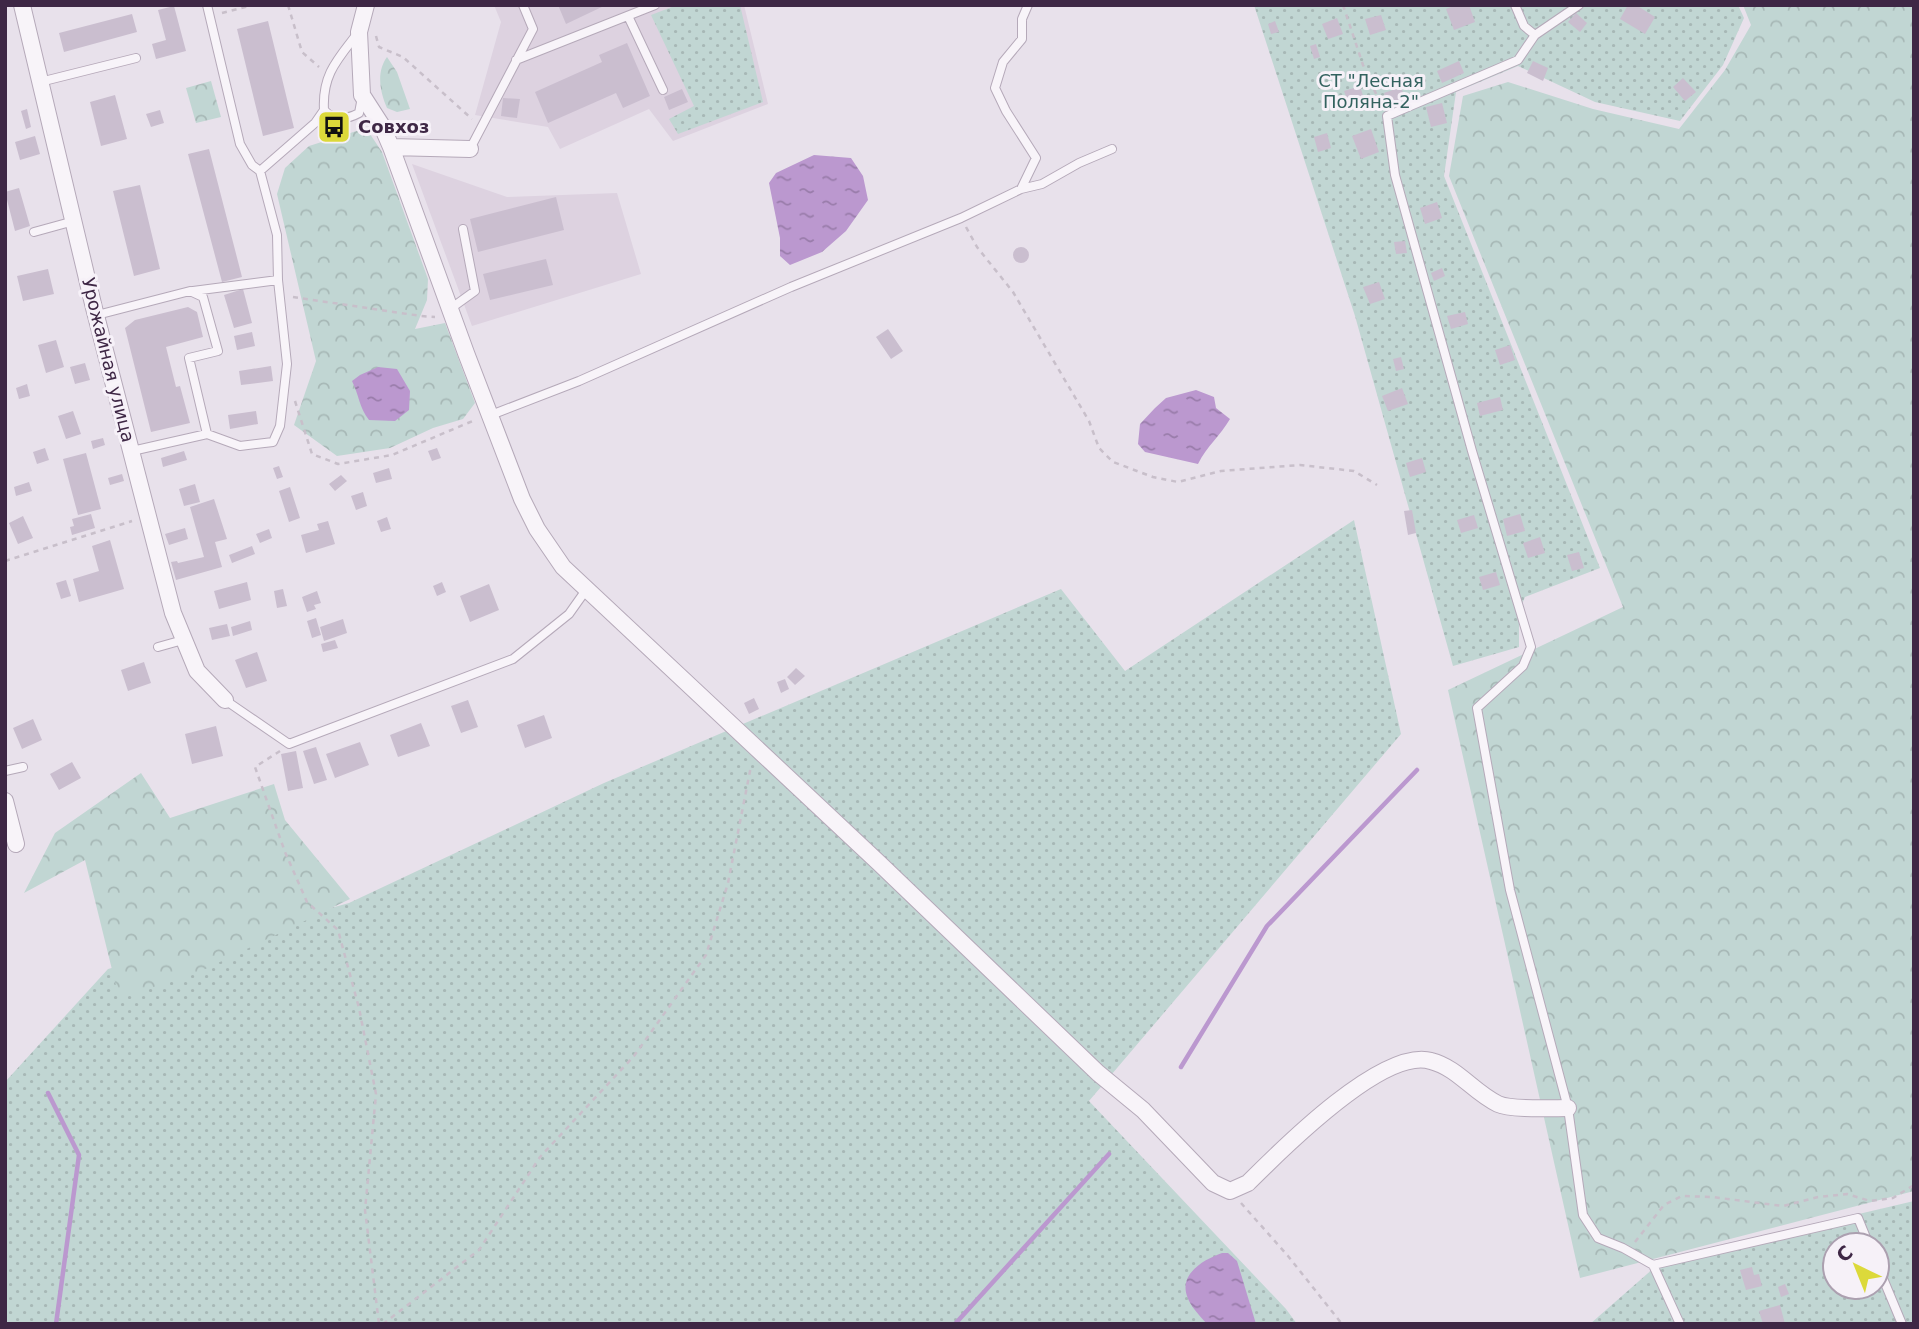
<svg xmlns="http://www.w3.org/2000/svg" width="1919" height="1329" font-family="'DejaVu Sans',sans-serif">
<defs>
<pattern id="grass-dots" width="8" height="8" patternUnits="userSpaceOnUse" patternTransform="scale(1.75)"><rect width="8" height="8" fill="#c1d6d3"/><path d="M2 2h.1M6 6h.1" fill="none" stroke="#a7b8b6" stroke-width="1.8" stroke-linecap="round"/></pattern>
<pattern id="forest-crowns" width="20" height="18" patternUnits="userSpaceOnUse" patternTransform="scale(1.75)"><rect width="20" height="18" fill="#c1d6d3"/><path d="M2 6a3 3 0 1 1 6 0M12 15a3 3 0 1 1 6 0" fill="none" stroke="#a7b8b6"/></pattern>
<pattern id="water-ripples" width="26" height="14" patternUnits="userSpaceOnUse" patternTransform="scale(1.75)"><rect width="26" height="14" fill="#bb98cf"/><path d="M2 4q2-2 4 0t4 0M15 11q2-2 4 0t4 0" fill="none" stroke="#997caa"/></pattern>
</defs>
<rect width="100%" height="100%" fill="#e8e1eb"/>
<path fill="#ddd2e0" d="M494,5H744L768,104L673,141L649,109L560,149L548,127L475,115L501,22Z
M412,164L507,197L617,193L641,274L472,326Z"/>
<path fill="url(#grass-dots)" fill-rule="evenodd" d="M677,5H740L763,102L678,134L669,119L694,106L651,15Z
M1254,5H1738L1744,18L1723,65L1680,121L1595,102L1518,66L1456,92L1444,176L1600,568L1525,597L1519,611V647L1453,666L1355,316Z
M1354,520L1401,734L1089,1101L1286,1309L1297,1324H5V1082L108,969L349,903L604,783L1061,589L1125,671Z
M1914,1201V1324H1590L1663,1260ZM1835,1245H1877V1287H1835Z"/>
<path fill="url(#forest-crowns)" d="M1743,5H1914V1191L1580,1278L1448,690L1623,607L1449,176L1463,96L1508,82L1593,109L1679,129L1725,70L1751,25Z
M387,57L397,72L410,109L397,112L387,108C380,92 376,72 387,57Z
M211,81L221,117L196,123L186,88Z
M366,128L382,152L428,279L427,300L415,329L445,323L475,403L463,419L433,428L390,448L337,456L294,425L316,361L277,194L285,168L309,146Z
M141,773L170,818L274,784L285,820L350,899L195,974L119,998L85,860L24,893L55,833Z"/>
<path fill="url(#water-ripples)" d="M814,155L851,158L863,176L868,200L846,231L822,252L790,265L780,256V238L769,183L776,173Z
M378,367L397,369L410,391L409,410L395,421L369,420C359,407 359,395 352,381L360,375Z
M1196,390L1214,397L1216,408L1230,419C1220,436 1207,446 1198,464L1145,452L1138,444L1140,424L1155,408L1166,398Z
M1222,1253H1228L1237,1261L1256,1324H1207C1200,1316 1190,1306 1187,1296C1179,1273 1205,1259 1222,1253Z"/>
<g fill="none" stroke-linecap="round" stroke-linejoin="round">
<path stroke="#bb98cf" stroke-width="4.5" d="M1181,1067L1267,926L1417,770
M48,1093L79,1155L56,1324
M955,1324L1109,1154"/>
</g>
<path fill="#cabecf" d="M558,5H606L566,24Z
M1456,5H1469L1475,22L1454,30L1446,9Z
M1628,5H1636L1655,17L1645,34L1620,19Z
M174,6L186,51L156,59L152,44L166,40L158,10Z
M1576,13L1587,23L1580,32L1568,22Z
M132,14L137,32L64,52L59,33Z
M1381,15L1386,30L1370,35L1365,19Z
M1337,18L1343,34L1328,39L1322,24Z
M268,21L294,128L263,136L237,29Z
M1275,21L1279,32L1271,34L1268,24Z
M627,43L650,96L623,108L616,93L548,123L535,92L602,62L599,55Z
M1316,44L1320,57L1314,59L1310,46Z
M1459,61L1464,73L1442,83L1437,71Z
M1533,61L1548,68L1543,81L1527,73Z
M1683,78L1696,92L1685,101L1673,87Z
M1360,86L1365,102L1350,107L1344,91Z
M1401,87L1405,98L1388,104L1384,93Z
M682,89L688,102L669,110L664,97Z
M115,95L127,139L101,146L90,102Z
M503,98L520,99L517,118L501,116Z
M1442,103L1447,123L1431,127L1426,107Z
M27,109L31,127L26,129L21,111Z
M160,110L164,123L151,127L146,114Z
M1371,129L1379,152L1361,159L1352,136Z
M1327,133L1331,148L1318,152L1314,137Z
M35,136L40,154L20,160L15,142Z
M209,149L242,277L222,282L188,154Z
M140,185L160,269L134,276L113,191Z
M19,188L30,226L15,231L5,192Z
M556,197L564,230L478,252L470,219Z
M1437,202L1442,218L1425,224L1420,208Z
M1405,241L1407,253L1396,254L1394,242Z
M1013 255a8 8 0 1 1 16 0a8 8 0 1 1-16 0Z
M546,259L553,285L490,300L483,274Z
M1442,268L1445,276L1434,281L1431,273Z
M48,269L54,294L23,301L17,276Z
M1379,282L1385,299L1370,304L1363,287Z
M243,289L252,323L234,328L224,295Z
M188,307L197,312L203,337L166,347L176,387L180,386L190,423L151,432L125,328L135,320Z
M1465,312L1468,324L1451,329L1447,316Z
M888,329L903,351L891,359L876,337Z
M252,332L255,346L237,350L234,336Z
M56,340L64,367L46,373L38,345Z
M1510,345L1515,360L1500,365L1495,350Z
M1401,357L1404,369L1396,371L1393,359Z
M85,363L90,380L75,384L70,367Z
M271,366L273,381L241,385L239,371Z
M27,384L30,396L19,399L16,388Z
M1402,388L1408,404L1388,411L1382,396Z
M1500,397L1503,410L1480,416L1477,403Z
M73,411L81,434L66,439L58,416Z
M256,411L258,424L230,429L228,415Z
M103,438L105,445L93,449L91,441Z
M45,448L49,460L37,464L33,452Z
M437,448L441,458L432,461L428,451Z
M184,451L187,460L163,467L161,458Z
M86,453L101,509L78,515L63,459Z
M1422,458L1426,472L1410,477L1406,463Z
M279,466L283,477L277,479L273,468Z
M389,468L392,479L376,483L373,473Z
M122,474L124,481L110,485L108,478Z
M341,475L347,481L335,491L329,484Z
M29,482L32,491L16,496L14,487Z
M195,484L200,502L184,506L179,489Z
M290,487L300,518L289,522L279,491Z
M363,492L367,506L356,510L351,496Z
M214,499L227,539L215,542L222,567L176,580L171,562L177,561L178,563L204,557L190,507Z
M1412,510L1416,533L1408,535L1404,511Z
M91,514L95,528L72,535L70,527L74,526L72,519Z
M1520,514L1525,531L1507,536L1503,519Z
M1474,515L1478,528L1461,533L1457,520Z
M23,516L33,538L18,544L9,523Z
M387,517L391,529L381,532L377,521Z
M328,521L335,544L306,553L301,535L319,530L317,524Z
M185,528L188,539L169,545L165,534Z
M269,529L272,538L260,543L256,534Z
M1540,537L1545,553L1528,558L1523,543Z
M110,540L124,589L79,602L73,579L99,571L92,546Z
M252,546L255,554L232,563L229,555Z
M1579,552L1584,568L1572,571L1567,555Z
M1496,572L1500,585L1483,590L1479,577Z
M66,580L71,596L61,599L56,583Z
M247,582L251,600L219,609L214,591Z
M442,582L446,592L437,596L433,586Z
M489,584L499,610L470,622L460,596Z
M283,589L287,606L277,608L274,591Z
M317,591L321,603L314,605L316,609L307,612L302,597Z
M316,618L321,635L312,638L307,621Z
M343,619L347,633L324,641L320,627Z
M250,621L252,630L233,636L231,627Z
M227,624L230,636L212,640L209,628Z
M335,640L338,648L323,652L321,644Z
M257,652L267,681L246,688L235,660Z
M144,662L151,683L128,691L121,670Z
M796,668L805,676L795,685L787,677Z
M785,679L789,689L781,693L777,682Z
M754,698L759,709L749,714L744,703Z
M468,700L478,727L461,733L451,706Z
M544,715L552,738L525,748L517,725Z
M33,719L42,740L22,749L13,728Z
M421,723L430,746L398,757L390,735Z
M216,726L223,756L192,764L185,734Z
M360,742L369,765L335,778L326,754Z
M316,747L327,780L314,784L303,751Z
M296,751L303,788L288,791L281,754Z
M72,762L81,778L59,790L50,774Z
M1752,1267L1754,1275L1759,1274L1762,1286L1746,1290L1740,1270Z
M1785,1284L1789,1294L1781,1297L1778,1287Z
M1780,1305L1785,1324H1763L1759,1311Z"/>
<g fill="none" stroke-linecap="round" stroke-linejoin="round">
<defs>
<path id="lane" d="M207,5L240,144L252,165L260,171
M1515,5L1524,26L1535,35
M1579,5L1535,35L1518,60L1387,116L1395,175L1472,451L1531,647L1523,666L1477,708L1510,890L1568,1108L1583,1215L1598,1238L1623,1248L1653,1265L1680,1324
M628,16L663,90
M357,34C337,60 322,75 324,110C334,121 346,120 359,113L362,97
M516,60L655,5
M40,82L136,58
M470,149L533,29L523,5
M1021,189L1036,158L1006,111L995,88L1003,62L1022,39V19L1028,5
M34,232L74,221
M193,291L278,280
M450,309L475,291L463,229
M97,315L190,291L203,297L218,351L189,358L207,434
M491,415L579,381L791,287L961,218L1021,189L1042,184L1079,163L1112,149
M132,451L207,434L240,446L273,442L280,426L287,364L278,280L277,235L260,171L315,123L324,110
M158,647L183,640
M225,700L289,744L513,659L569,614L586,590
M5,771L23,767
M1877,1264L1902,1324
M1653,1265L1858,1218L1869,1245"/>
<path id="street" d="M22,5L94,308L173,613L197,671L225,700
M366,5L359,32L362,95L382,126L391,147L466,353L522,499L537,529L563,567L879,863L1098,1073L1143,1110L1213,1183L1230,1191L1248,1183C1281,1150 1383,1047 1431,1061C1458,1068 1473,1092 1498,1104C1511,1110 1552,1108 1568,1108
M391,147L470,149
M5,801L16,844"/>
</defs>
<use href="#lane" stroke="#b5a9b9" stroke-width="10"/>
<use href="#street" stroke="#b5a9b9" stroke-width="18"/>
<path stroke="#c8bfca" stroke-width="2.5" stroke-dasharray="5 5" stroke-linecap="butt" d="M288,5L302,52L319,67
M1343,5L1363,65L1382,107
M222,13L253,5
M376,36L379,47L403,57L472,119
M966,227L977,247L1013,292L1089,421L1099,448L1113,462L1153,477L1178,482L1221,471L1300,465L1354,471L1377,485
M293,297L421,316L435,317
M295,401L312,454L338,464L392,455L475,420
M5,561L132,521
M280,751L255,767L285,852L307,902L338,930L359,1008L376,1094L365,1210L379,1324
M1241,1203L1288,1256L1342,1324
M1635,1242L1664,1205L1682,1196L1712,1197L1783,1206L1818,1197L1847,1194L1870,1201L1893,1198L1914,1185
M383,1324L479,1250L540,1157L634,1056L706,955L728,883L751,766"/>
<use href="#lane" stroke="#f8f4f9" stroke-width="8"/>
<use href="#street" stroke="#f8f4f9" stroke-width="16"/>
</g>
<defs>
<symbol id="bus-square" viewBox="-11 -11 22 22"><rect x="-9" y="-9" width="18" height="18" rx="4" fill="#dcd93a" stroke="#f6f1f8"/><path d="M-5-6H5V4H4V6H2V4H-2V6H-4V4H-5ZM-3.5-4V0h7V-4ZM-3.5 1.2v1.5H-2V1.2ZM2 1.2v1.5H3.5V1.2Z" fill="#111"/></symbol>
</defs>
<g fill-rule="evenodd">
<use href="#bus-square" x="315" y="108" width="38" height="38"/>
</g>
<g text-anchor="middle" stroke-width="6" stroke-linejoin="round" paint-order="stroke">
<g font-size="18" fill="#33625f" stroke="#f6f1f8">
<text x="1371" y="87">СТ "Лесная<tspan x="1371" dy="21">Поляна-2"</tspan></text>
</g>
<g font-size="18" font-weight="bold" fill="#3e2745" stroke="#f6f1f8" text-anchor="start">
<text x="358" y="133">Совхоз</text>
</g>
<g font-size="18" fill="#3e2745" stroke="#f6f1f8">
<text transform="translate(108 360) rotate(76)" y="6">Урожайная улица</text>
</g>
</g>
<rect width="1919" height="1329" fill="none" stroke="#3e2745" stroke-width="14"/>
<g transform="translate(1856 1266) rotate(317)"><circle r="33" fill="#f6f1f8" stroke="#aca0b0" stroke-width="2"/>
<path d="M0-5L12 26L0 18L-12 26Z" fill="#dcd93a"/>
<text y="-10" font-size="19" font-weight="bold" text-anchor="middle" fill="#3e2745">С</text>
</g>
</svg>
